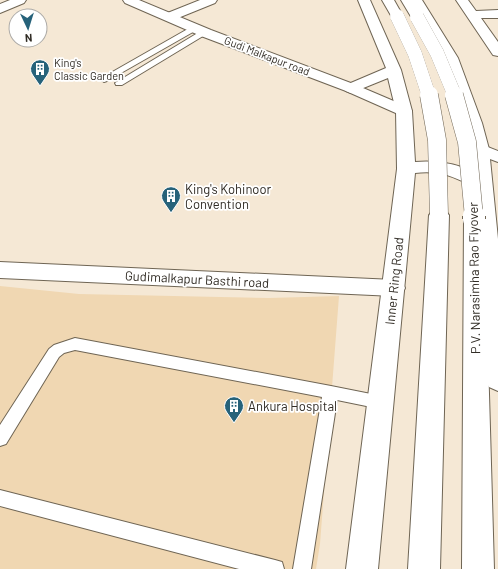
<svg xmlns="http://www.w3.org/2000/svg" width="498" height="569" font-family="Barlow,sans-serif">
<rect width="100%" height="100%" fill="#f5e8d5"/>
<path fill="#f0d7b2" d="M0,286L79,294L269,298L339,296L320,544L316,569H0Z"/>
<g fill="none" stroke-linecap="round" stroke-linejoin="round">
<defs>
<path id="lane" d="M193,26H199L200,28L107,81L104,82L100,79Z
M201,31H204L208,33L122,85H116L115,83Z
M75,338L331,386L386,397L389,402L386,407L381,409L337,400L311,569H293L322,397L75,350L64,353L59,357L6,444L0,446V425L49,349L54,345Z
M0,490L275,560L282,562L284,569H239L0,506Z"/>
<path id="street" d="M10,0H26L24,3L0,13V4Z
M200,0H217L215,3L173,20H165L163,17L165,14Z
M456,0H468L476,11L498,10V18H481L498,42V56L493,55Z
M0,262L394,280L402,282L405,288L402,294L394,296L0,278Z"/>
<path id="secondary" d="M123,0H139L211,30L356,85L410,108L412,111L410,114L404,116L398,114L346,91L201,36L125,3Z
M480,144L498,151V162L474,153L471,149L474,145Z"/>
<path id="primary" d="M358,0H370L401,70L412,111L415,162C433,160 457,163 473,172C470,134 459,95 444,59C436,38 421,19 410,0H422L458,58L482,123L489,149L498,239V391L489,387L485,380L475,188C454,176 439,170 415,173L378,569H346L397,169L396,111L388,78L351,93L346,91L343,88L346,85L386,68Z"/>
<path id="highway" d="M382,0H394L403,16L401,19H393Z
M401,0H413L423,17L421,20H413Z
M439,209L446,211L449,215L440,569H408L429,215L432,211Z
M474,213L481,215L484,219L494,569H462L464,219L467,215Z"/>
</defs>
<use href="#lane" stroke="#6f6554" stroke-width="2"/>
<use href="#street" stroke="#6f6554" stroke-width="2"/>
<use href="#secondary" stroke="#6f6554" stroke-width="2"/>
<use href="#primary" stroke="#6f6554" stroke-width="2"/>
<use href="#highway" stroke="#6f6554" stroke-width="2"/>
<use href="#lane" fill="#fff" fill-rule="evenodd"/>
<use href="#street" fill="#fff" fill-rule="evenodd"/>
<use href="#secondary" fill="#fff" fill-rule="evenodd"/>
<use href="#primary" fill="#fff" fill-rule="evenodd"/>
<use href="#highway" fill="#fff" fill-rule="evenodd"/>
<defs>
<path id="highway-bridge-far2" d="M397,16L415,54L429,96
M417,17L437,53L455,96"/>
<path id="highway-bridge-far1" d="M429,95L437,140L439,215
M454,95L467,142L474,217"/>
<path id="highway-bridge" d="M474,216V219"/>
</defs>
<use href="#highway-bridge-far2" stroke="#6f6554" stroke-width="14" stroke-linecap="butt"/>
<use href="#highway-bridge-far1" stroke="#6f6554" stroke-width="19" stroke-linecap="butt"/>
<use href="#highway-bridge" stroke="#6f6554" stroke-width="24" stroke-linecap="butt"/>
<use href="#highway-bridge-far2" stroke="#fff" stroke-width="14"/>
<use href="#highway-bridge-far1" stroke="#fff" stroke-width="18"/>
<use href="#highway-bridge" stroke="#fff" stroke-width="22"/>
</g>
<defs>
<symbol id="building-pin" viewBox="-11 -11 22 30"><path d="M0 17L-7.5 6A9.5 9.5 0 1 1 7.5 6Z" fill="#26627a" stroke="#fff"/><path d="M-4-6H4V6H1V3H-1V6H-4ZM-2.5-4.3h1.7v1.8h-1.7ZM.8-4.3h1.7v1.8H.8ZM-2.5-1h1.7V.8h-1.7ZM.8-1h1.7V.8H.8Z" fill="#fff"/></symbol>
</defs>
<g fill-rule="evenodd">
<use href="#building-pin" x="29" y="58" width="22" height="30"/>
<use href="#building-pin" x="160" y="185" width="22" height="30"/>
<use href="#building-pin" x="223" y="395" width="22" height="30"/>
</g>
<g text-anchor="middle" stroke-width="3.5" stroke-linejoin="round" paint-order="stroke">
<g font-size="11" fill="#312c25" stroke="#fff">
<text transform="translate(267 56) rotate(21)" y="4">Gudi Malkapur road</text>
</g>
<g font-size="11" fill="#312c25" stroke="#fff" text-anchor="start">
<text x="54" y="67">King's<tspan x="54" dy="13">Classic Garden</tspan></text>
</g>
<g font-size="13" fill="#312c25" stroke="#fff" text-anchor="start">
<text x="185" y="194">King's Kohinoor<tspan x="185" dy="15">Convention</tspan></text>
<text x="248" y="411">Ankura Hospital</text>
</g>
<g font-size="13" fill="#312c25" stroke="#fff">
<text transform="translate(474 278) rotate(-91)" y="5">P.V. Narasimha Rao Flyover</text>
<text transform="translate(197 279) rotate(3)" y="5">Gudimalkapur Basthi road</text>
<text transform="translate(394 281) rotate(-84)" y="5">Inner Ring Road</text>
</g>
</g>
<g transform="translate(28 28) rotate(176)"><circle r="19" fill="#ffffff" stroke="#adaba8"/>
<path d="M0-3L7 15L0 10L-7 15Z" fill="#26627a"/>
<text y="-6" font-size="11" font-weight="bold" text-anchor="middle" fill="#312c25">N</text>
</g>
</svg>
